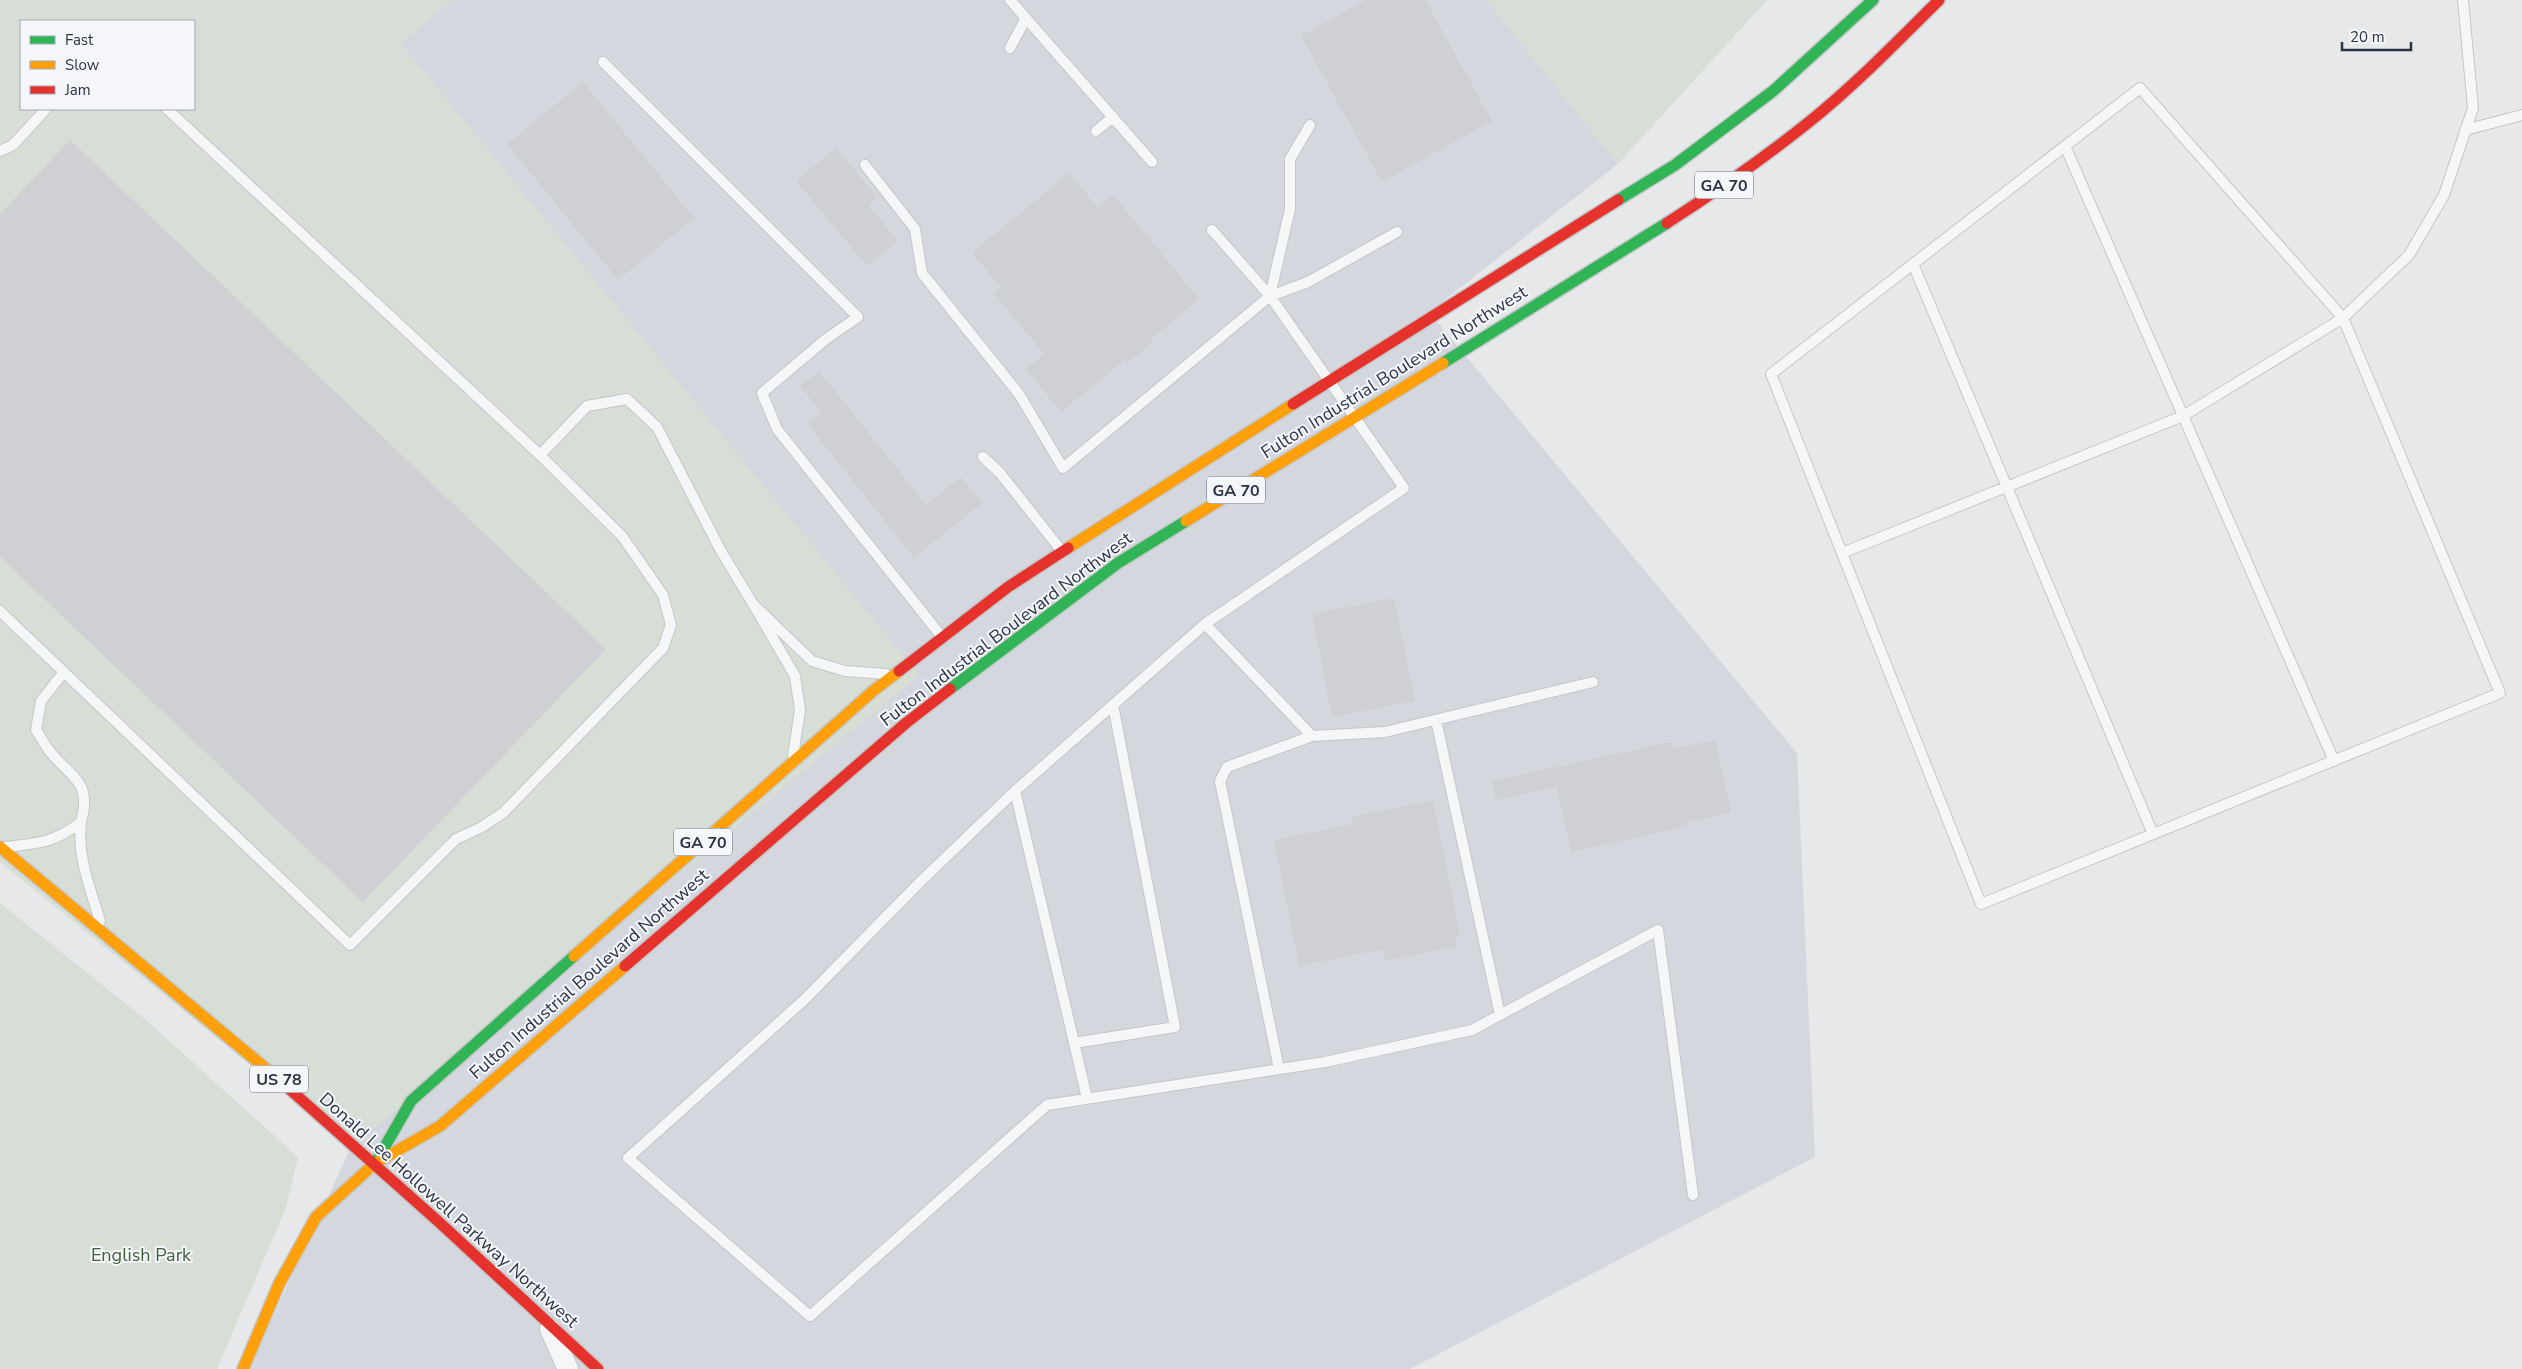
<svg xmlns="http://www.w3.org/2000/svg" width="2522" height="1369" font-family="'Nunito Sans',sans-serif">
<rect width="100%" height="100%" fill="#e6e8ea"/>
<path fill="#d4d7dd" d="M452,0H1487L1618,164L1429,312L1797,753L1815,1157L1410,1369H249L351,1147L918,675L400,43Z"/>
<path fill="#d6ded6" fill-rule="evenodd" d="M0,0H452L400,43L919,675L351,1147L0,862ZM21,21H194V109H21Z
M1487,0H1767L1618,164Z
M0,903L146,1020L298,1157L286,1208L217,1369H0Z"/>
<path fill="#ced0d3" d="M1366,0H1425L1492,121L1382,182L1301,36Z
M583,82L694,218L618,280L507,144Z
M70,140L606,649L363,902L0,557V214Z
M836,148L877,197L868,205L898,241L867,266L796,181Z
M1069,173L1098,208L1113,195L1199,299L1151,339L1153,342L1128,363L1125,360L1061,412L1026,369L1044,354L994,293L1001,288L972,253Z
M819,371L926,505L961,477L982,503L914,558L807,423L821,412L800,386Z
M1394,598L1415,701L1332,717L1312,614Z
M1715,740L1731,812L1687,822L1688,826L1571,852L1557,787L1496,800L1492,781L1671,742L1673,749Z
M1433,801L1460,935L1455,936L1457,946L1385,961L1383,949L1299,966L1274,840L1353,824L1351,817Z"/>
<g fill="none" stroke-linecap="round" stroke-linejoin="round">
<defs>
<path id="lane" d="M1010,0L1152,162
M1010,48L1026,18
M603,62L858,317L826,339L762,393L777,429L942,637
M2140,88L2343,318L2500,693L1981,904L1771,374Z
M167,109L540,455
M2465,130L2522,115
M1096,131L1113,117
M2065,146L2334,761
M0,151L13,145L46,109
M865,165L915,229L922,273L1019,394L1063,468L1270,296L1290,209V159L1310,125
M1212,230L1270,296
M1397,232L1308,282L1270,296L1404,488L1205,624L1015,791L921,881L804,1000L628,1158L810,1316L1047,1105L1325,1062L1472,1030L1658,930L1693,1195
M1913,264L2153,834
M983,457L1000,473L1061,550
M1842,553L2183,416L2343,318L2409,255L2444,195L2473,108L2463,0
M0,611L350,945L456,839L480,828L503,813L663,648L671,625L663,595L622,536L540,455L587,406L627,399L657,427L721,551L753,604
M1205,624L1312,736L1385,732L1593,682
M64,672L41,701L36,730C41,737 45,746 51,753C73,779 92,782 81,822
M1436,720L1500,1015
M793,756L800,710L795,676L753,604L812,661L845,671L886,674
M1015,791L1087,1098
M6,847C39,843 54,843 81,822C77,856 90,888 100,921
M1074,1043L1175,1027L1113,705
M1279,1069L1220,781L1227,767L1312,736"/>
<path id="street" d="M550,1329L568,1369"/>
<path id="fast" d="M1618,200L1675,165L1773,91L1873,0
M1443,363L1667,223
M950,689L1118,563L1186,521
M376,1162L411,1101L574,956"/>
<path id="slow" d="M1186,521L1443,363
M1068,548L1293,404
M0,847L276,1077
M574,956L873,691L899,671
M374,1164L440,1126L625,966
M243,1369L279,1284L316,1217L374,1164"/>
<path id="jam" d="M1667,223C1715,192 1764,158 1809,122C1855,85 1897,42 1939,0
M1293,404L1618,200
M899,671L1008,587L1068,548
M625,966L906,723L950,689
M276,1077L440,1223L598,1369"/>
</defs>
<use href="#lane" stroke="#c4c6c8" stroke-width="12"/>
<use href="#street" stroke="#c4c6c8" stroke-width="22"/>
<use href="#fast" stroke="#c4c6c8" stroke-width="14"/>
<use href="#slow" stroke="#c4c6c8" stroke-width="14"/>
<use href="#jam" stroke="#c4c6c8" stroke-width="14"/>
<use href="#lane" stroke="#f5f6f7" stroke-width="10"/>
<use href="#street" stroke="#f5f6f7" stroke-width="20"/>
<use href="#fast" stroke="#30b455" stroke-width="11"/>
<use href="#slow" stroke="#ff9f0a" stroke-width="11"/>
<use href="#jam" stroke="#e5322d" stroke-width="11"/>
</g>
<g text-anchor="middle" stroke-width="4" stroke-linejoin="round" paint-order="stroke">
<g fill="#f4f6f9" stroke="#676e7b" stroke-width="1">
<rect x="1695" y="171.5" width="58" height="27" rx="4"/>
<rect x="1207" y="476.5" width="58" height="27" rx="4"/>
<rect x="674" y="828.5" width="58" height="27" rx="4"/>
<rect x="250" y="1065.5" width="58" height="27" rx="4"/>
</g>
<g font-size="16" font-weight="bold" fill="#2b3445">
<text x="1724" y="191">GA 70</text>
<text x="1236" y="496">GA 70</text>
<text x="703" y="848">GA 70</text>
<text x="279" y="1085">US 78</text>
</g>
<g font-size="18" fill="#2b3445" stroke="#f4f6f9">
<text transform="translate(1394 372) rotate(-32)" y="6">Fulton Industrial Boulevard Northwest</text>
<text transform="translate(1006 629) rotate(-37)" y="6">Fulton Industrial Boulevard Northwest</text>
<text transform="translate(589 974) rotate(-41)" y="6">Fulton Industrial Boulevard Northwest</text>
<text transform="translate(449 1210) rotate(42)" y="6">Donald Lee Hollowell Parkway Northwest</text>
</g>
<g font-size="18" fill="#3f6138" stroke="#f4f6f9">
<text x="141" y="1261">English Park</text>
</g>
</g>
<rect x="20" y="20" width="175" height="90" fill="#f4f6f9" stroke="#a4a8b1"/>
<rect x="30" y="36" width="25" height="8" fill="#30b455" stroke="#a4a8b1"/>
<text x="65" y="45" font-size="15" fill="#2b3445">Fast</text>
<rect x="30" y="61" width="25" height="8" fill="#ff9f0a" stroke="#a4a8b1"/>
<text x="65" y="70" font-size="15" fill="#2b3445">Slow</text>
<rect x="30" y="86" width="25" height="8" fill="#e5322d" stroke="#a4a8b1"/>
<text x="65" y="95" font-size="15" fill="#2b3445">Jam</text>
<path d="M2342 42v8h69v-8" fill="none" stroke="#2b3445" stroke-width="2.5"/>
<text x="2350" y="42" font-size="15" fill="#2b3445" stroke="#f4f6f9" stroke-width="4" paint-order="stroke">20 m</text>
</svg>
